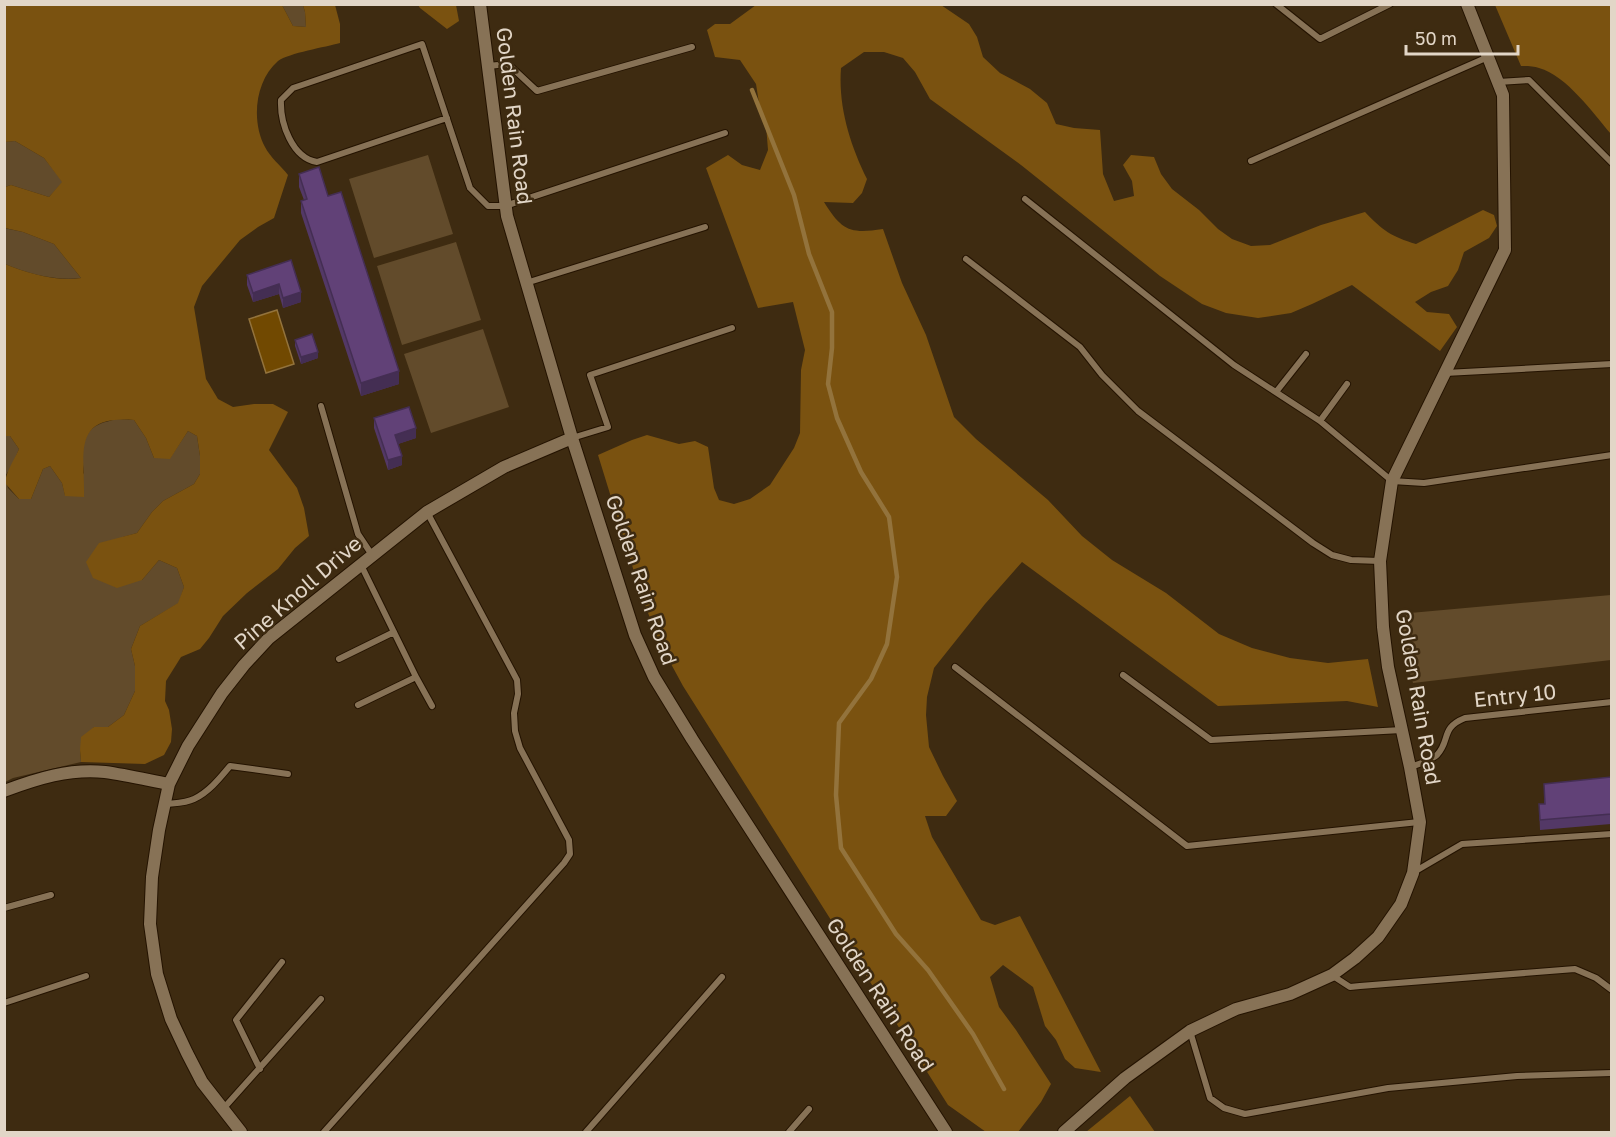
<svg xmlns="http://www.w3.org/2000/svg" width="1616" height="1137" font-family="'Golos Text',sans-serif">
<rect width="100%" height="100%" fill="#3e2b11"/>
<path fill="#624b2b" d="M282,5H303L305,12L306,27L293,26Z
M15,141L44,158L63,182L49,197L11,185L5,187L4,142Z
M428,155L453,234L374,258L349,179Z
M4,228L23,232L54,244L81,278C56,281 28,274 5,264Z
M456,242L481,320L402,345L377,266Z
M483,329L509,407L431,433L404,354Z
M116,419L134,420L146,438L154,458H170L188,431L197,436L200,456V474L194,484L163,501L152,512L137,533L123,537L142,580L159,560L177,568L184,587L179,603L140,626L131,649L135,666V691L124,715L108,727H94L80,750L81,762L13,778L5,782L4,436H10L19,449L12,466L5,476L8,488L19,499H31L43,469L50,466L62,483L65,495L84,473C82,458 80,433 98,425C103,422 111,421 116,419Z
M1611,595V660L1413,683L1401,644L1399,614Z"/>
<path fill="#7a5210" d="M5,4L282,5L293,26L306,27L305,12L303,5H335L340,24V43C326,47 289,53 278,61C255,81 251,121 265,147C270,157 281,166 288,175L274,218L258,227L240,240L202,286L194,307L206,379L218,399L233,407L254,404H273L288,412L269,450L297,488L304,508L309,536L295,548L278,569L247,593L223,616L209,638L200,649L181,657L166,681L165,701L169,710L172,729L171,742L164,755L145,764L81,762L80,750L81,737L94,727H108L124,715L135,691V666L131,649L140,626L178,603L184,587L177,568L159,560L142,580L117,588L93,578L86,562L99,543L137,533L152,512L163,501L194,484L200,474V456L197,436L188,431L170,459L154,458L146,438L134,420C71,415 85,453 84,497L65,496L62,483L50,466L43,469L31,499H19L5,483C6,472 14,460 19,449L10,436H5V264C26,273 58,282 81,278L54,244L23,232L5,228V187L11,185L49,197L62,182L44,158L15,141L5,142Z
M418,5H456L459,21L447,29L420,8Z
M756,5H941L969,24L977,37L983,57L1000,73L1030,89L1047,103L1056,124L1074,128L1100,130L1103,174L1114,201L1134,196L1132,181L1123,165L1131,155L1154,157L1161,174L1172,189L1199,210L1218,229L1232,239L1251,246L1270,245L1321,225L1365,212C1382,230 1392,237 1416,244L1483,210L1494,215L1497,226L1489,238L1464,252L1458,270L1448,286L1431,292L1415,302L1427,312L1449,314L1457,327L1440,351L1352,285L1312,304L1291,313L1258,318L1226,313L1202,304L1160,276L1021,165L930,99L915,72L903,58L884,52H864L841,68C838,106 850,145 867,179L862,193L853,203L824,202C842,231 850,234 883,229L902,283L926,335L954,417L976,439L1048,500L1082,536L1112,560L1166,593L1219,634L1252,648L1290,658L1328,663L1368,659L1378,707L1347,701L1218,706L1022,562L985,604L934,668L927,697L926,715L929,747L943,776L957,801L946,816H925L932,837L981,920L995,925L1020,916L1101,1072L1075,1068L1065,1059L1056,1040L1045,1026L1033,987L1003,965L990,977L999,1007L1016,1030L1051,1084L1041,1102L1018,1132H986L948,1105L683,686L658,640L640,591L598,455L632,440L647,435L679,444L695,441L708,447L714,488L719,500L734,504L750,499L770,485L794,448L800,433L801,370L805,350L793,302L758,308L706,168L728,155L742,165L760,170L768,150L766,125L759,103L756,84L740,60L715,57L707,30L715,24H730Z
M1495,5H1611V134C1593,113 1567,76 1539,68C1534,66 1527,66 1521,66Z
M1130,1096L1155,1132H1086Z"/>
<path fill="#714901" stroke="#93733c" stroke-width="1.5" d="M277,310L294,364L266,373L249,319Z"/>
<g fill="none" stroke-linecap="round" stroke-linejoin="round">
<path stroke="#93733c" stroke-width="4.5" d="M752,90L794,195L809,254L832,312V348L828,384L837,418L861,472L889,517L897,577L887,644L871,679L839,723L836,795L841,848L896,934L928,970L973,1034L1004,1089"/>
<defs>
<path id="service" d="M1276,4L1320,39L1390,4
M488,66L508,64L537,91L692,47
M1498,82L1529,80L1612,163
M447,118L317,162C292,158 280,123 281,100L293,88L302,85L422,44L470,188L488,206H505L725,133
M1251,161L1488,57
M1025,199L1234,365L1320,421L1392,481L1424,483L1612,455
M966,259L1080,347L1102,375L1138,411L1313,543L1332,555L1351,560L1380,561
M526,283L705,227
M1445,373L1612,364
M1276,392L1306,354
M321,406L358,534L372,555
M1320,421L1347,384
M572,438L608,427L590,375L732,328
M339,659L394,632
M955,667L1187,846L1419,822
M1123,675L1211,740L1402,730
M416,677L432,706
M358,705L416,677L361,565
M1410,767C1419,764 1430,761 1437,755C1451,740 1440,728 1465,718L1612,702
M166,804C175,803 186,803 194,799C209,792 220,778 230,766L288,774
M1414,872L1462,844L1612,834
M4,908L51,895
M1333,976L1350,987L1360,986L1575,969L1596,978L1612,990
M4,1003L86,976
M1190,1031L1210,1098L1224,1108L1245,1114L1388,1088L1517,1076L1612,1073
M260,1069L236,1020L282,962
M223,1109L321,999
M324,1132L564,863L570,854L569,840L520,748L515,731L514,713L518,694L517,680L427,512
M586,1132L722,977
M789,1132L809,1109"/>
<path id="minor" d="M480,4L507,216L572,438L635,635L654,677L692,739L946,1132
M4,791C36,779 70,768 105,772C126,775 148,780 169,784
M241,1132L202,1082L187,1053L171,1019L157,974L150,924L152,877L159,830L169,784L188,746L222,693L244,665L269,638L427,512L504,467L572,438
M1064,1132L1125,1078L1190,1031L1236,1009L1290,994L1332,975L1355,958L1378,937L1401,904L1413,873L1420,822L1410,767L1388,667L1383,627L1380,561L1392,481L1505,250L1503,95L1467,4"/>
</defs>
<use href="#service" stroke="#241300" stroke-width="8"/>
<use href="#minor" stroke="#241300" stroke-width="14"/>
<use href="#service" stroke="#877256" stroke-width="6"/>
<use href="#minor" stroke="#877256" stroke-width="12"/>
</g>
<path fill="#533866" d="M299,174L328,196L399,384L361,396L301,213V201L304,200L299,187Z
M291,260L301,302L283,308L279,294L253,302L247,285V275Z
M295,340L318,358L301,364L295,346Z
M374,418L416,438L398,444L402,465L388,470L374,428Z
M1611,777V824L1540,830L1539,804H1544V784Z"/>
<path fill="#442e53" d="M279,284V294L253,302V293Z
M301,292V302L283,308V298Z
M318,352V358L301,364V357Z
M399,371V384L361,396V383Z
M416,428V438L395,445V435Z
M402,456V465L388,470V460Z"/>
<path fill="#614177" stroke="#442e53" stroke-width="1.5" d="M319,167L328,196L341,192L399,371L361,383L301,201L307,199L299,174Z
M291,260L301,292L283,298L279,284L253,293L247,275Z
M312,334L318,352L301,357L295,340Z
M409,407L416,428L395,435L402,456L388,460L374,418Z
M1611,777V814L1540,820L1539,804H1545L1544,784Z"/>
<g text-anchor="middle" stroke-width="5" stroke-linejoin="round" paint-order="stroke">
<g font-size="21" fill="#e2d6c7" stroke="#3e2b11">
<text transform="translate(514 116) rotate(83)" y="7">Golden Rain Road</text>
<text transform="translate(641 580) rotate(71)" y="7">Golden Rain Road</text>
<text transform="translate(298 593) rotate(-41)" y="7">Pine Knoll Drive</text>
<text transform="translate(1515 696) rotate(-6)" y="7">Entry 10</text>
<text transform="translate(1418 697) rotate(80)" y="7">Golden Rain Road</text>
<text transform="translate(880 995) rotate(57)" y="7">Golden Rain Road</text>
</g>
</g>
<rect width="1616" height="1137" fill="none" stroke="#e2d6c7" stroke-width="12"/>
<path d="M1406 45v9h112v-9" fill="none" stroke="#e2d6c7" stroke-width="3"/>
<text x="1415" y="45" font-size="18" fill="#e2d6c7" stroke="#3e2b11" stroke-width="4.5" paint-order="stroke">50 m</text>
</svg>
